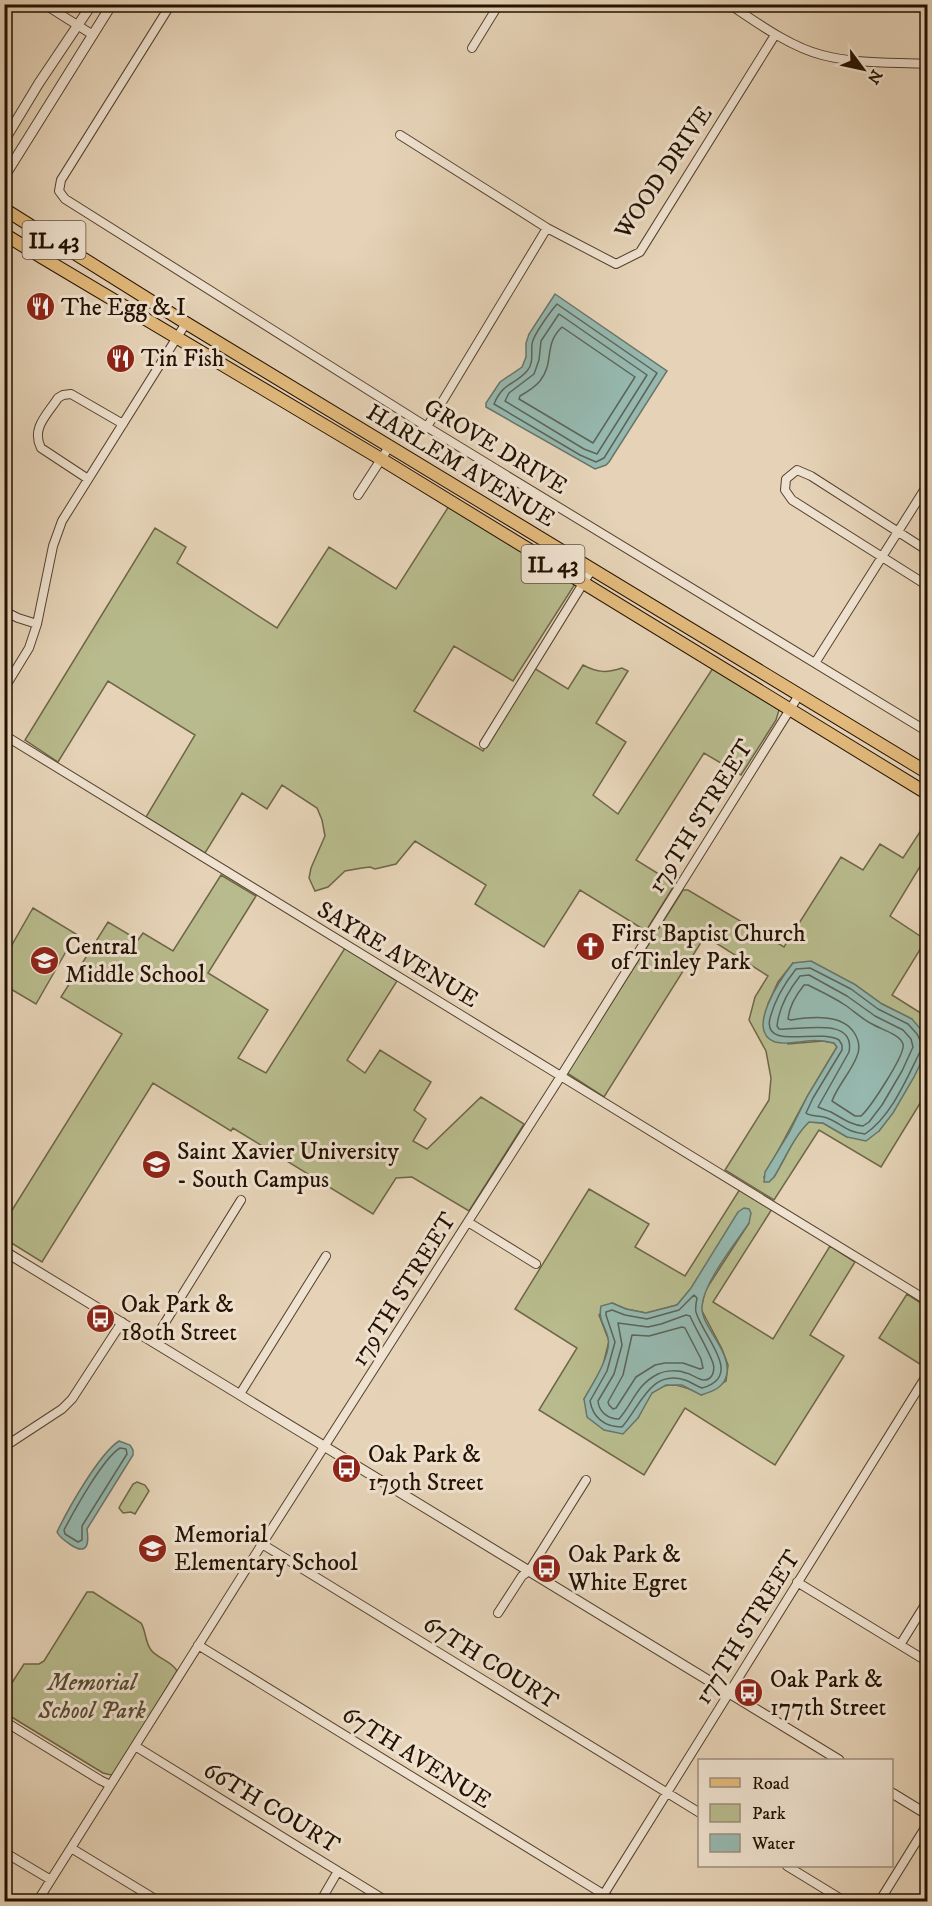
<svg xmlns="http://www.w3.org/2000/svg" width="932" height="1906" font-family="'IM FELL DW Pica',serif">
<rect width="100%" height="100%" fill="#e6d3b7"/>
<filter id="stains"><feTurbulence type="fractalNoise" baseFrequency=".00333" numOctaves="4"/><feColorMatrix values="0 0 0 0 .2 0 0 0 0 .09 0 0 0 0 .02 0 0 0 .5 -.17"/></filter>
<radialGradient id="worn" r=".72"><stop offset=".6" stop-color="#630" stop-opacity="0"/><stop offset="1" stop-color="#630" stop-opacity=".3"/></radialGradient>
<path fill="#b8bb8d" stroke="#6e6647" stroke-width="1.5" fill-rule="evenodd" d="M449,506L575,584L513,681L454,646L414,711L483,751L534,668L568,689L583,665C598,673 607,673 622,668L628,671L596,723L626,742L593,795L618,814L713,668L776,705L779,710L776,720L741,775L704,753L636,860L675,884L646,931L580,890L544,947L475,904L486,885L415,841L396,864L375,869L370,867L362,868L345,871L328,887L315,891L309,878L311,868L325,836L322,820L317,808L282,785L267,809L242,793L205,853L146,817L195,735L108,681L58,762L25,740L155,528L186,547L177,563L277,628L329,547L396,589Z
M927,821V855L890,916L926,940L892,995L927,1017V1092L881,1167L819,1130L774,1200L725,1170L769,1100L771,1078L766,1051L749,1020L755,997L768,976L705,936L604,1097L567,1073L683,890H688L784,947L841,857L863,870L880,844L903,858ZM793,963L854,984L882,1004L912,1019L927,1050C913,1079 898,1106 879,1131L847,1137L823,1123L809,1122C794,1135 785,1160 774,1177H764L808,1095L837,1047L834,1043L823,1041L788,1044L768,1004L778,982Z
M221,875L256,896L208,973L268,1010L238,1058L266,1073L345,948L397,981L347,1060L365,1073L380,1050L431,1082L414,1110L426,1119L413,1141L427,1149L481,1097L524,1124L469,1211L412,1177L396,1178L373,1214L233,1128L231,1131L153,1083L42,1262L5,1239L4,1223L122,1034L61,997L108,922L138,940L143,933L173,951Z
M33,908L76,934L36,1004L4,985L5,957Z
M589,1189L649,1224L635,1247L685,1276L740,1189L772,1209L713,1302L773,1339L830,1246L855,1262L810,1335L844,1356L775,1465L685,1408L644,1475L539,1410L577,1348L515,1309ZM749,1223L705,1291L701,1309L722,1349L728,1365L726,1381L702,1395C686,1387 667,1378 652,1393C646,1399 642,1410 638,1418L584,1399L602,1369L609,1341L599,1315L612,1303L626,1309L646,1313L677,1305Z
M907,1294L927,1307L928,1365L926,1368L879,1338Z
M137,1482L145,1485L149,1491L135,1514L131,1512L123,1513L119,1508L121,1504L133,1484Z
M87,1592H93L141,1623C146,1631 145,1642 151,1650C158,1659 172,1661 177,1671L115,1772L111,1775L103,1773L5,1713L4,1695L24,1664H39L44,1661Z"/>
<path fill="#96b8af" stroke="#687569" stroke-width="1.5" d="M555,294L667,371L609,462L606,465L595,469L486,407V403L500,382L522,367L526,357V343L529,334Z
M811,961L854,984L882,1004L912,1019L923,1032L927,1050L914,1077L893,1113L879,1131L866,1141L847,1137L823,1123L809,1122C795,1135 784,1160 774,1177L769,1182H764L765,1172L789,1133L808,1095L837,1047L834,1043C825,1041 816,1040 807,1041C796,1042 785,1045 775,1042C744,1031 782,977 793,963Z
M744,1208L749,1209L751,1213L749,1223C735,1244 704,1282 702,1306C700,1325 730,1349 727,1373C725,1387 714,1391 701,1395L682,1385H666L652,1393L638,1418L623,1434L604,1430L587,1417L584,1399C592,1385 612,1354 608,1338C605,1325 598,1320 601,1306L612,1303L626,1309L646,1313L677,1305L691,1288L738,1212Z
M119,1441L130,1445L133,1450V1455L87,1529C89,1543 88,1556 71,1545C65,1541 60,1538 57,1532C68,1509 99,1454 119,1441Z"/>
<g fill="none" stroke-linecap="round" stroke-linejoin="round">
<path stroke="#5c6458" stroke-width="1.5" d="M557,304L657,373L604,458L596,462L580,455L494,404C503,382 515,385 527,371C534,363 531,353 532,344C533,335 551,311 557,304Z
M559,314L647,375L597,454L584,449L505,401L509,393L534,374L539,360L541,341Z
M562,327L635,377L593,443L519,399L520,396C527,392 535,387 540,381C555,362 543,345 562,327Z
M810,968L851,989L878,1009L908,1024L917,1034L923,1046C908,1075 893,1115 865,1134C844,1132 841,1122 824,1117C818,1115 811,1117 806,1113L813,1098L842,1050V1045L839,1040C819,1028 762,1051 770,1018C775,999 784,984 796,969Z
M809,975L847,996L875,1016L903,1030L911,1039L913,1047L902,1071L882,1105L869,1122L863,1126C851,1125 842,1118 831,1112C826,1110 822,1109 818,1107L849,1052C856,1015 798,1031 779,1029L777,1026C779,1007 788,991 800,976Z
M804,985H808C820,991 833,997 845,1005C854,1011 862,1019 872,1024C880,1029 900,1034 903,1044C906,1054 870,1108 861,1116H855L832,1101C838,1085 851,1072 857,1056C860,1049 859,1041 855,1034C843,1013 811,1017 791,1020L788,1019C789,1006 796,995 804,985Z
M694,1295L697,1298C696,1303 695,1308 696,1312C703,1337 745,1376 702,1388C696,1386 691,1382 685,1380C650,1369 640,1407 622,1427C605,1427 593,1418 590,1401L607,1371L615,1342L606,1315V1312L612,1310L625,1315L647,1319L679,1310Z
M686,1315L690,1316C697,1332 707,1347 713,1363C715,1370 713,1380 704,1380C698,1380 692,1374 686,1373C679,1370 666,1370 658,1374C636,1385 634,1402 619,1419C608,1419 599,1412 598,1401L614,1374L622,1345L618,1323L648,1327L661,1324Z
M682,1327L685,1328L701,1359L703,1368L700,1369L683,1363H665L655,1365L636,1377L616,1408L613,1409L609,1405L608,1402L623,1375L632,1335L649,1336Z
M120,1448L126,1449L127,1454L82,1526V1540L78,1542L65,1534L64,1530C74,1511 103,1458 120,1448Z"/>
<defs>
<path id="minor" d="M44,4L93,35
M171,4L61,180L59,191L65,199L427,427L928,732
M729,4C756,22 790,47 822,55C856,64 893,62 928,64
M472,48L499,4
M400,135L547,228L616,264L640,252L775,35
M427,427L547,228
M88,479L41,448C31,428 47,415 58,398L63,395L71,394L123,424
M358,495L389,447
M928,551L811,476L797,470L786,479L785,490L792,500L928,586
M4,611L18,618L37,624
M815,663L928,484
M4,689L29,648L37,624L53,546L62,521L186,323
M4,735C311,926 621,1110 928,1301
M484,744L592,569
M468,1222L536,1264
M153,1342L241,1200
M240,1394L326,1256
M4,1447L62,1409L72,1399L122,1322
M262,1544L700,1813
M797,1582L928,1662
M498,1613L522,1576L529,1571L586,1480
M198,1645L616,1902
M900,1645L928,1600
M4,1721L100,1780L110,1785
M135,1746L388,1902
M71,1848L160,1902
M4,1852L51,1880
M787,1866L846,1902
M37,1902L262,1544L561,1076L799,695
M320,1902L338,1871
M599,1902L928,1373
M879,1902L928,1823"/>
<path id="tertiary" d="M4,141L39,83L92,4
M4,177L112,4
M4,1251L839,1760
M892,1793L928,1815"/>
<path id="primary" d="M4,209L186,323L928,773
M4,234L43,258L381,459L928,794"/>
</defs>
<use href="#minor" stroke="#54422e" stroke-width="10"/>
<use href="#tertiary" stroke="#54422e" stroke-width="11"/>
<use href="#primary" stroke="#231101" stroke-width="14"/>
<use href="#minor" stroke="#efe2d0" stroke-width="8"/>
<use href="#tertiary" stroke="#efe2d0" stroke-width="9"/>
<use href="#primary" stroke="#e3ba7c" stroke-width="12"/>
</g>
<defs>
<symbol id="restaurant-disc" viewBox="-11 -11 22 22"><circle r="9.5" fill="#8f2418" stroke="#efe2d0"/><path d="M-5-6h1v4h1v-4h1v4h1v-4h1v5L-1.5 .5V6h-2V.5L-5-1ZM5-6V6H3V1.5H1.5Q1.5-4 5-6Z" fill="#fff"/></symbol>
<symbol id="church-disc" viewBox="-11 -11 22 22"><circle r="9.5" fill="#8f2418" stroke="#efe2d0"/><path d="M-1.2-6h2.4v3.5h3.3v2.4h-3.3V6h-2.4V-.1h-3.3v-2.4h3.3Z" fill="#fff"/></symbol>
<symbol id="school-disc" viewBox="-11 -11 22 22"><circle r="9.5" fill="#8f2418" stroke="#efe2d0"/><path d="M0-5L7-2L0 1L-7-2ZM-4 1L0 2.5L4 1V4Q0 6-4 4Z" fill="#fff"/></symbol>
<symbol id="university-disc" viewBox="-11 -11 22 22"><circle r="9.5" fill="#8f2418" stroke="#efe2d0"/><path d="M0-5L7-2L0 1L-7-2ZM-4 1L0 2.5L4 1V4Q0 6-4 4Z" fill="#fff"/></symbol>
<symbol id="bus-disc" viewBox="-11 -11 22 22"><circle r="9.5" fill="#8f2418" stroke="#efe2d0"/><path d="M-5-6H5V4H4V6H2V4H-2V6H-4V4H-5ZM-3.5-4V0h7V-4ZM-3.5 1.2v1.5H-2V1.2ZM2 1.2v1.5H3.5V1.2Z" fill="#fff"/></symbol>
</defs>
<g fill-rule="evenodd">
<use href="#restaurant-disc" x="24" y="290" width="33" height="33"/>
<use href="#restaurant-disc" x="104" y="342" width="33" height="33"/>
<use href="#church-disc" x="574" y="930" width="33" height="33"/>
<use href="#school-disc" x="28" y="944" width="33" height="33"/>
<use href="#university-disc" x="140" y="1148" width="33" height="33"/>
<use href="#bus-disc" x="84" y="1302" width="33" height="33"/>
<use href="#bus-disc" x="330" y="1452" width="33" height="33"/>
<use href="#school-disc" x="136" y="1532" width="33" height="33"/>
<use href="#bus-disc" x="530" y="1552" width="33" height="33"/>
<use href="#bus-disc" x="732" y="1676" width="33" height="33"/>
</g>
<g text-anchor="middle" stroke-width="6" stroke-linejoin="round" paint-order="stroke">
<g fill="#efe2d0" stroke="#60503f" stroke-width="1.5">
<rect x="22.5" y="221" width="63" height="38" rx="4.5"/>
<rect x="521.5" y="545" width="63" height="38" rx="4.5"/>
</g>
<g font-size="22" font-weight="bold" fill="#231101">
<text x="54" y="248">IL 43</text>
<text x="553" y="572">IL 43</text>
</g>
<g font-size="24" fill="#231101" stroke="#efe2d0">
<text transform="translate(663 172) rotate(-56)" y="8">WOOD DRIVE</text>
<text transform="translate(496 446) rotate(31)" y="8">GROVE DRIVE</text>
<text transform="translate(461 465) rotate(31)" y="8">HARLEM AVENUE</text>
<text transform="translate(700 816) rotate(-58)" y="8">179TH STREET</text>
<text transform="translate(398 954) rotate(31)" y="8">SAYRE AVENUE</text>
<text transform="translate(403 1289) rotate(-58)" y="8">179TH STREET</text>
<text transform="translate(747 1627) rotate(-58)" y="8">177TH STREET</text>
<text transform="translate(491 1662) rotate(32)" y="8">67TH COURT</text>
<text transform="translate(417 1757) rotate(32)" y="8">67TH AVENUE</text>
<text transform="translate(272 1807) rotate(31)" y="8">66TH COURT</text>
</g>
<g font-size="24" fill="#231101" stroke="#efe2d0" text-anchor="start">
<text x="61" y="315">The Egg &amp; I</text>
<text x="141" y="366">Tin Fish</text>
<text x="611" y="941">First Baptist Church<tspan x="611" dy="28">of Tinley Park</tspan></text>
<text x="65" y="954">Central<tspan x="65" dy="28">Middle School</tspan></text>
<text x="177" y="1159">Saint Xavier University<tspan x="177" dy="28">- South Campus</tspan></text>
<text x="121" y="1312">Oak Park &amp;<tspan x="121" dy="28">180th Street</tspan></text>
<text x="368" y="1462">Oak Park &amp;<tspan x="368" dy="28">179th Street</tspan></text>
<text x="174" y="1542">Memorial<tspan x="174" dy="28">Elementary School</tspan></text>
<text x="568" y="1562">Oak Park &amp;<tspan x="568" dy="28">White Egret</tspan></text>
<text x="770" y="1687">Oak Park &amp;<tspan x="770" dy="28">177th Street</tspan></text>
</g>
<g font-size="24" font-style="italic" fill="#574c32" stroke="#efe2d0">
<text x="92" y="1690">Memorial<tspan x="92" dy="28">School Park</tspan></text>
</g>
</g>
<rect width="932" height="1906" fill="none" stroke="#e6d3b7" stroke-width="24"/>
<rect x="6" y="6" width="920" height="1894" fill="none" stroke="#231101" stroke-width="3"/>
<rect x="12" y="12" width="908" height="1882" fill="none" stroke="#231101" stroke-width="1.5"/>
<rect x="698" y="1759" width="195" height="108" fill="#efe2d0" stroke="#9d8e7d" stroke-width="1.5"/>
<rect x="710" y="1778" width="30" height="9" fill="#e3ba7c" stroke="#9d8e7d" stroke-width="1.5"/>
<text x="752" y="1789" font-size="18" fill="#231101">Road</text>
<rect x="710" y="1804" width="30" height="18" fill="#b8bb8d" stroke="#9d8e7d" stroke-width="1.5"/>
<text x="752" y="1819" font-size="18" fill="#231101">Park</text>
<rect x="710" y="1834" width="30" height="18" fill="#96b8af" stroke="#9d8e7d" stroke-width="1.5"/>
<text x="752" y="1849" font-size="18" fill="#231101">Water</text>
<g transform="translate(863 69) rotate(123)" stroke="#efe2d0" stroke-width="4.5" paint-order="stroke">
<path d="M0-4.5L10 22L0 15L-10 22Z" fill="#231101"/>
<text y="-9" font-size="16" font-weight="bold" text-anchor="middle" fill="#231101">N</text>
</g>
<rect width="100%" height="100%" filter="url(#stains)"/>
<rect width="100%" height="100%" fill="url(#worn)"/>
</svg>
